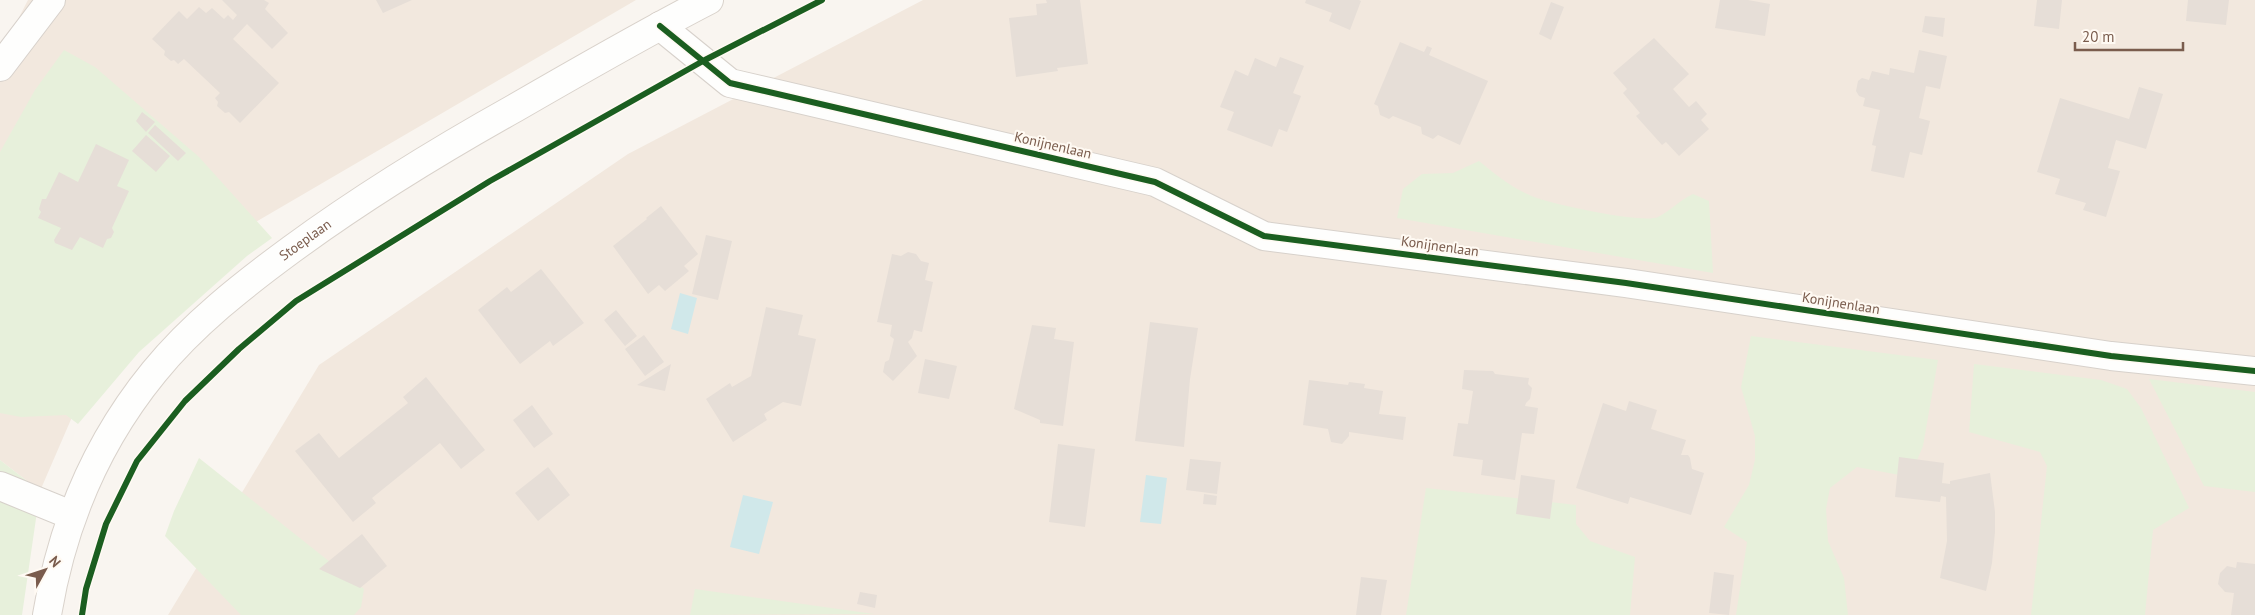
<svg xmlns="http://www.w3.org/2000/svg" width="2255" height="615" font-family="'PT Sans',sans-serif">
<rect width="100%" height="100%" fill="#f9f5f0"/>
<path fill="#f2e8de" d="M28,0H636L206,251L98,357L40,491L0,460V54Z
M923,0H2255V615H168L319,365L628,154Z"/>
<path fill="#e7f0db" d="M64,50L95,67L199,157L272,238L247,256L139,352L78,424L66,415L21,417L0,413V152L35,90Z
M1479,161C1496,175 1513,189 1534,197C1553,204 1642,224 1658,217C1670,211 1680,200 1693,194L1709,201L1713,273L1397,218L1403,189L1422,174L1453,173Z
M1751,336L1938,360L1923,446L1910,477L1857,467L1830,488L1826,509L1828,541L1844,578L1848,615H1736L1747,542L1724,527L1749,485L1755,460V436L1741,387Z
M1974,364L2101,380L2127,389L2141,408L2189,508L2153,530L2145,615H2031L2047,466L2040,452L1969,432Z
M2149,379L2255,392V492L2204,486Z
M199,458L364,589L361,607L354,615H241L165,536L174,511Z
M0,460L40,491L22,615H0Z
M1426,488L1576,505V524L1590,541L1635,557L1630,615H1406Z
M695,589L874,614L690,615Z"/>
<path fill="#d0e8ea" d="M680,293L697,298L688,334L671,329Z
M1146,475L1167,478L1161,524L1140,522Z
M743,495L773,502L759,554L730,547Z"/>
<path fill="#e6ded7" d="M222,0H264L269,3L265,9L288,33L272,49L247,24L233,39L279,83L240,123L229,112L225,113L217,106L218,102L215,98L220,93L184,59L178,64L174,60L171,61L164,55L165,51L152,39L179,11L187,19L199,7L206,13L212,8L224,19L228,15L233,20L237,15Z
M376,0H412L383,13Z
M1046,0H1080L1088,64L1057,68L1058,71L1016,77L1009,18L1037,15L1036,4L1047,3Z
M1306,0H1359L1361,1L1350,30L1329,21L1332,13L1305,3Z
M1720,0H1748L1770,4L1765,36L1715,28Z
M2037,0H2062L2059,29L2034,26Z
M2188,0H2229L2226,25L2186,21Z
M1551,2L1564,7L1551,40L1539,34Z
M1925,16L1945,18L1943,37L1922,32Z
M1654,38L1689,74L1673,89L1689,107L1696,101L1707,114L1701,120L1709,129L1679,156L1666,142L1662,145L1636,116L1640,113L1623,93L1627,89L1613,73Z
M1400,42L1424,52L1427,46L1432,48L1429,55L1488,81L1460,145L1438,135L1433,139L1422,134L1421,127L1393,116L1389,119L1380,115L1378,106L1374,104Z
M1919,50L1947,56L1940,89L1926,86L1919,118L1930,121L1922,155L1910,152L1904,178L1871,171L1876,146L1872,145L1880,110L1863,106L1865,98L1859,96L1856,91L1858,81L1862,78L1869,80L1872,71L1889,75L1890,68L1914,73Z
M1280,57L1304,66L1293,93L1301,96L1287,132L1279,129L1272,147L1227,130L1234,112L1220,107L1235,70L1248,76L1255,58L1276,67Z
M2139,87L2163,94L2146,149L2116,140L2108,168L2120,171L2106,217L2083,210L2086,203L2055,194L2060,179L2037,172L2060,98L2129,119Z
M142,112L155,122L146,132L136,121Z
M155,125L186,153L178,161L148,133Z
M146,135L170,156L156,172L132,151Z
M96,144L129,160L117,186L129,191L112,228L114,232L111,238L107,239L103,248L80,237L72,250L55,243L54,240L61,228L38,218L41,212L39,209L42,199H46L59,172L78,182Z
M661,206L698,254L684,266L689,271L665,291L659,285L648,294L613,246L647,219L646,218Z
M706,235L732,241L718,300L692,294Z
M908,252L916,254L921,261L929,263L925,280L933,282L922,332L914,330L912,338L908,342L917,356L893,381L883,372L885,362L889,360L894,339L890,336L892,325L877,322L892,254L901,256Z
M541,269L584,323L553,346L550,341L520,364L478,310L507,287L511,292Z
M766,307L803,315L798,335L816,339L801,406L783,402L764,414L767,420L733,442L706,399L730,383L732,387L751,376Z
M616,310L637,336L625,346L604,320Z
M1150,322L1198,328L1190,379L1184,447L1135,441Z
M1032,325L1056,328L1054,339L1074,342L1063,426L1040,423V420L1014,409Z
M644,335L664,362L645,376L625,349Z
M925,359L957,366L949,399L918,393Z
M671,364L665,391L637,385Z
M1464,370L1493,371L1495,374L1529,378L1528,384L1532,388L1530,399L1526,403L1525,406L1538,408L1534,434L1522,433L1515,480L1481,475L1483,460L1453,456L1458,423L1468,424L1473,391L1462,389Z
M426,377L485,450L461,469L440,443L372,498L376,503L353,522L295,451L319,433L339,458L408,403L403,397Z
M1309,380L1348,385L1349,382L1365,384L1364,388L1383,391L1379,414L1406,417L1403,440L1349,432V436L1342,444L1331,442L1328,429L1303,425Z
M1629,401L1657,410L1651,429L1686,440L1681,455H1688L1690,458L1692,469L1704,473L1691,515L1630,497L1628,504L1576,488L1603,403L1626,411Z
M532,405L553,434L534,448L513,420Z
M1058,444L1095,449L1085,527L1049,522Z
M1899,457L1944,463L1942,483L1950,484V481L1990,473L1995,512V532L1992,563L1986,591L1940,578L1947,541L1946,497L1941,496L1940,502L1895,497Z
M1190,459L1221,462L1217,494L1186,490Z
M548,467L570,495L538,521L515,493Z
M1521,475L1555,480L1550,519L1516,514Z
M1204,494L1217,496L1216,505L1203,504Z
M362,534L387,566L360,588L319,569Z
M2237,562L2255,564V615H2231L2234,593L2225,592L2218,584L2220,573L2227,566L2236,568Z
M1714,572L1734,575L1729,615L1709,613Z
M1361,577L1387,580L1381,615H1356Z
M860,592L877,595L875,608L857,604Z"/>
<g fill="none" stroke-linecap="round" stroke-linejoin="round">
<defs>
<path id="street" d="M660,26L730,83L1155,182L1264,236L1626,283L2111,356L2255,371
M0,67L51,0
M0,486L71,515"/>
<g id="secondary">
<path id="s1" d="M47,615C62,524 96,443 154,372C193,324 243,285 292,249C363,197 438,151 515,108C579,71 643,34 709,0"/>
</g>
</defs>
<use href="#street" stroke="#d7d1cb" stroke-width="30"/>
<use href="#secondary" stroke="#d9d2cb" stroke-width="30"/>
<use href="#street" stroke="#fefefd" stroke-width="28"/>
<use href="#secondary" stroke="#fefefd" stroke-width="28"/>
<defs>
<path id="cycleway" d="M660,26L730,83L1155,182L1264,236L1626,283L2111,356L2255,371
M82,615L86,589L106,524L137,461L185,401L239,349L296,301L490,181L703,61L822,0"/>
</defs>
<use href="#cycleway" stroke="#fffaf3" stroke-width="9"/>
<use href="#cycleway" stroke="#1b5e20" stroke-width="6"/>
</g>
<g text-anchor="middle" stroke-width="4" stroke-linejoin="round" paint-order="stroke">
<g font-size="14" fill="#7a5c4d" stroke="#fffaf3">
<text transform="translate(1053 145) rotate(13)" y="5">Konijnenlaan</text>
<text dy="5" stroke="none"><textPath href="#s1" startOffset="470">Stoeplaan</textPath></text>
<text transform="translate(1440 246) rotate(8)" y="5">Konijnenlaan</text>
<text transform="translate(1841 303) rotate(9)" y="5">Konijnenlaan</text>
</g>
</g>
<g transform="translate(45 570) rotate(50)" stroke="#fffaf3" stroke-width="4" paint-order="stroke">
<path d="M0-4L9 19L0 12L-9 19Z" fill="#7a5c4d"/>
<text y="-8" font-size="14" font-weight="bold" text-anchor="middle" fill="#7a5c4d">N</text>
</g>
<path d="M2075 42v8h108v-8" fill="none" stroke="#7a5c4d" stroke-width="2.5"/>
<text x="2082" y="42" font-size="15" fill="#7a5c4d" stroke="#fffaf3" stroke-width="4" paint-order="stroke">20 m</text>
</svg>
